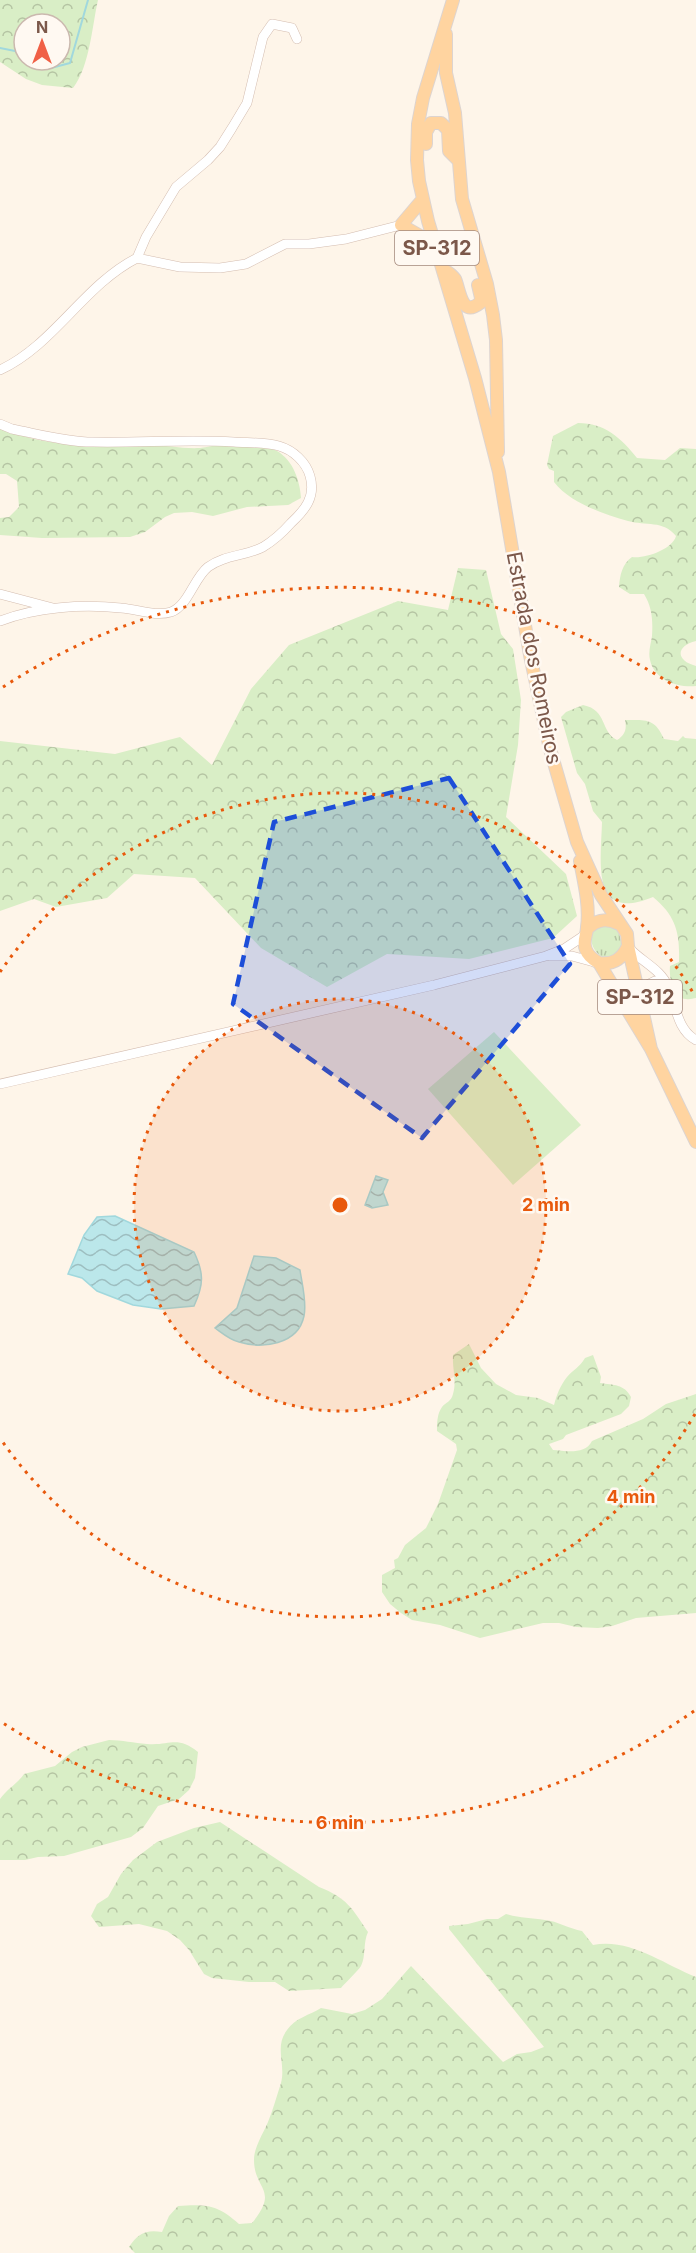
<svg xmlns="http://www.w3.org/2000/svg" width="696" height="2253" font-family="Inter,sans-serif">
<defs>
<pattern id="grass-tufts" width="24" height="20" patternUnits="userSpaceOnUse" patternTransform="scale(1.5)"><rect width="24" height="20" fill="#d9eec6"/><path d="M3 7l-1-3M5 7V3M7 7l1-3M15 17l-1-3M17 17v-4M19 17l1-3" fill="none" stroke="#b5c4a3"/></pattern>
<pattern id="forest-crowns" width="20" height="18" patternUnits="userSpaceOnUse" patternTransform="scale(1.5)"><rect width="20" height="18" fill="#d9eec6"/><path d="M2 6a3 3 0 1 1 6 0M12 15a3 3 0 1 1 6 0" fill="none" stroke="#b5c4a3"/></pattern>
<pattern id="water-waves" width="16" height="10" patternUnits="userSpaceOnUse" patternTransform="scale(1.5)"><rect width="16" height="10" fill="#bbe7ea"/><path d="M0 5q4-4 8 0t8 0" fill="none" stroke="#9dbec0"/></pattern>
</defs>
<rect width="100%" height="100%" fill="#fef5e9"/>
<path fill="url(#grass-tufts)" d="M609,923L618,930L623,947L617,957L603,958C593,951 590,943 591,931Z"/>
<path fill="url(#forest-crowns)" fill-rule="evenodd" d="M0,0H98C92,26 90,66 73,88L42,85L26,79L0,62ZM24,24H60V60H24Z
M578,423C605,423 621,438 637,458L665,460L680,448L696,449V641C675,646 676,661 696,666V686C678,688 654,680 650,660C648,652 651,643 652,636C653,620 652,607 644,594H630L619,587C620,575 622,564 632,557C645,559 673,549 676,536C663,520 646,526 628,521C604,514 570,503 554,482V471L549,469L547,465L553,436Z
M0,426C46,451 99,443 149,445C166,445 183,449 200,448C209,447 218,444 227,444C242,443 264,444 277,451C293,460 300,481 301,498L288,505L247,507L213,516L192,512L174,513L165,517L145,532L130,537L42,538L0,535V518L9,517L19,507L17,481L6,474H0Z
M458,568L486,570L501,634L513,649L521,700L518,745L506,817L566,874L577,916L553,938L469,959L387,954L327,987L261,948L195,878L134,874L107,898L56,907L34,899L0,911V741L115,754L180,737L212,765L251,689L289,645L398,601L448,610Z
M583,705C608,710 600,732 617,740C625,735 627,729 625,720C646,720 655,718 664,739L678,741L683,736L685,738L696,739V998C693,998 690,1000 686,999C672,999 669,976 670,966L679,962C680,933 676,916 653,897C590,923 601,862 602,822L593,811L585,784L577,773L561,717L566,712Z
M469,1344L481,1368L496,1384L516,1395L538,1398L554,1405C557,1394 560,1386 567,1377C573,1370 580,1367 585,1358L593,1355L601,1377L600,1383C614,1385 624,1384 631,1397L629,1406L621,1414L566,1435L563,1439L549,1444L553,1450C566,1451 585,1455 592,1441L643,1419L666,1404L696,1394V1613L636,1618L612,1626L598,1628L576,1627L559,1623H543L480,1638L440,1625L412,1620L401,1613L390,1604L382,1592V1575L395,1568L394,1560L398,1558L405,1545L426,1528L438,1504L457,1450L456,1444L437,1431C437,1423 437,1414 442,1407C446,1402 451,1402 453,1394C457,1381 452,1368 453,1355Z
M109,1740C122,1740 134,1743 147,1744C170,1746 177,1735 198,1752L195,1778L189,1790L179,1799L158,1806L143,1828L131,1837L64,1856L38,1857L25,1860H0V1799C7,1789 17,1784 24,1774L55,1766L72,1752L82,1747Z
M220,1822L319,1887C347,1898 352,1908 368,1932C363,1942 366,1956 361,1966C358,1971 345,1983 341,1988L289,1991L275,1982H249L212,1978L204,1974L189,1950L180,1940L167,1931L139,1924L99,1927L91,1916L97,1904L108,1897L121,1874L133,1860L157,1842L194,1828Z
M506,1914C519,1918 531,1918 545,1920C557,1921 570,1929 582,1931L593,1945C630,1938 663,1964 696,1977V2253H135L129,2247C137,2234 146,2229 162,2232L169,2216L178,2206C207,2204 218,2205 239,2224L252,2223C280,2189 254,2190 254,2160C254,2147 263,2134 268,2122C273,2110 277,2095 281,2083C286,2064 274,2047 287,2030C295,2018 310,2015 321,2008L352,2014L365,2010L382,1999L411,1966L503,2062L517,2054L531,2052L544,2047L449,1929V1926L468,1924L487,1919H498Z"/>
<path fill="#d9eec6" d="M494,1032L581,1125L513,1185L428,1089Z"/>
<path fill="url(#water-waves)" stroke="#a1d8dd" stroke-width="1.5" d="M376,1176L388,1180L383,1192L388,1205L372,1208L365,1205Z
M115,1216L194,1252C204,1273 204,1284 194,1306L161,1309L133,1305L97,1291L82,1278L68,1274L84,1235L97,1217Z
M254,1256L276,1258L300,1270C302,1284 307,1302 304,1316C298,1345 262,1349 239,1342C230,1340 222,1333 215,1328L237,1308Z"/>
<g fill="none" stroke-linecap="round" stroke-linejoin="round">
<path stroke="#a1d8dd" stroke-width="2" d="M0,48L15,51L24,58
M27,60L51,68L70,63L88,0"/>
<defs>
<path id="minor" d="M137,258L146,237L176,187L208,160L220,147L232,128L247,103L263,37L272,24L292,28L297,39
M0,370C54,345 84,285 137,258L180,267L220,268L246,264L285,244H309L346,239L401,225
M0,424L12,429C38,434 66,442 93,442C140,443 187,439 234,442C248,443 265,442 279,446C293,450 306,462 310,476C316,497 305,510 291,523C283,532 273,541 263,547C246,556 224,555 208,567C194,578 188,606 171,612C155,617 137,609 121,608C82,604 37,607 0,621
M0,594L53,608
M629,948C642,962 661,969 668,987C676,1005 677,1030 696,1040
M551,956H572L594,962
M641,1001L649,984L655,981L668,986
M0,1084L434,985L546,956L564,949L585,935"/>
<path id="major" d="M453,0L423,98L418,124L417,160L419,181L428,221L475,378L499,472L530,655L550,749L577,842L601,895L627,934L628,946L651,1049
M446,34V73L455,113L462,199L487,284L493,315L496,340L498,452
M426,144V132L431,123H441L448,130L449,151L458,160
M423,199L401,225L436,245
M444,270C448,272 452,275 455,279C460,290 461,318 480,303L481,298L478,285
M580,861C584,882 590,906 587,927C587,936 582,941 586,950C588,956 594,960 599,963L651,1049L696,1142
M587,929C597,919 607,918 619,924
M599,963C613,965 622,959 628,946"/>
</defs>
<use href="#minor" stroke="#d4bdb0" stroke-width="10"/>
<use href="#major" stroke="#ddd4d0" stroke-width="14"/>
<use href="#minor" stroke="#fff" stroke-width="9"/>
<use href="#major" stroke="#ffd4a0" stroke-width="12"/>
</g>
<path fill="#1d4ed8" fill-opacity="0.2" stroke="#1d4ed8" stroke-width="4.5" stroke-dasharray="12 8" stroke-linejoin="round" d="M449,778L570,964L422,1138L233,1004L274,822Z"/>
<circle cx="340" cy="1205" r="206" fill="#e8590c" fill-opacity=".12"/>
<g fill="none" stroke="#e8590c" stroke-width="3" stroke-dasharray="3 6">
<circle cx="340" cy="1205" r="206"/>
<path d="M695 1414A412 412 0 0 1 0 1438M0 972A412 412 0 0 1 695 996"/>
<path d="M694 1711A618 618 0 0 1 3 1723M3 687A618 618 0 0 1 694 699"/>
</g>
<g text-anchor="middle" stroke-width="5" stroke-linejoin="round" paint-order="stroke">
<g fill="#fff9f2" stroke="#a3887c" stroke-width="1.5">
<rect x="395" y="231" width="84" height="34" rx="4.5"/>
<rect x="598" y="980" width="84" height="34" rx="4.5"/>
</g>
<g font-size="20" font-weight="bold" fill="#7c584a">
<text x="437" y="255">SP-312</text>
<text x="640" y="1004">SP-312</text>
</g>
<g font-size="21" fill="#7c584a" stroke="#fff9f2">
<text transform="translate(534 658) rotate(79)" y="7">Estrada dos Romeiros</text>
</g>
</g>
<circle cx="340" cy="1205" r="9" fill="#e8590c" stroke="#fff9f2" stroke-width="3"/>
<g font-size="18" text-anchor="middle" font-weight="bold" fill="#e8590c" stroke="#fff9f2" stroke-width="5" stroke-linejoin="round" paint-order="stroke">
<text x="546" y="1211">2 min</text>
<text x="631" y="1503">4 min</text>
<text x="340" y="1829">6 min</text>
</g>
<g transform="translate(42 42)"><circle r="28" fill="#fff9f2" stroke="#cbb9af" stroke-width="1.5"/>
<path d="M0-4.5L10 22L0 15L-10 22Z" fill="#f06046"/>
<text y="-9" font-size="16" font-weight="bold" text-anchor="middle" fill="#7c584a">N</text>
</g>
</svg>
